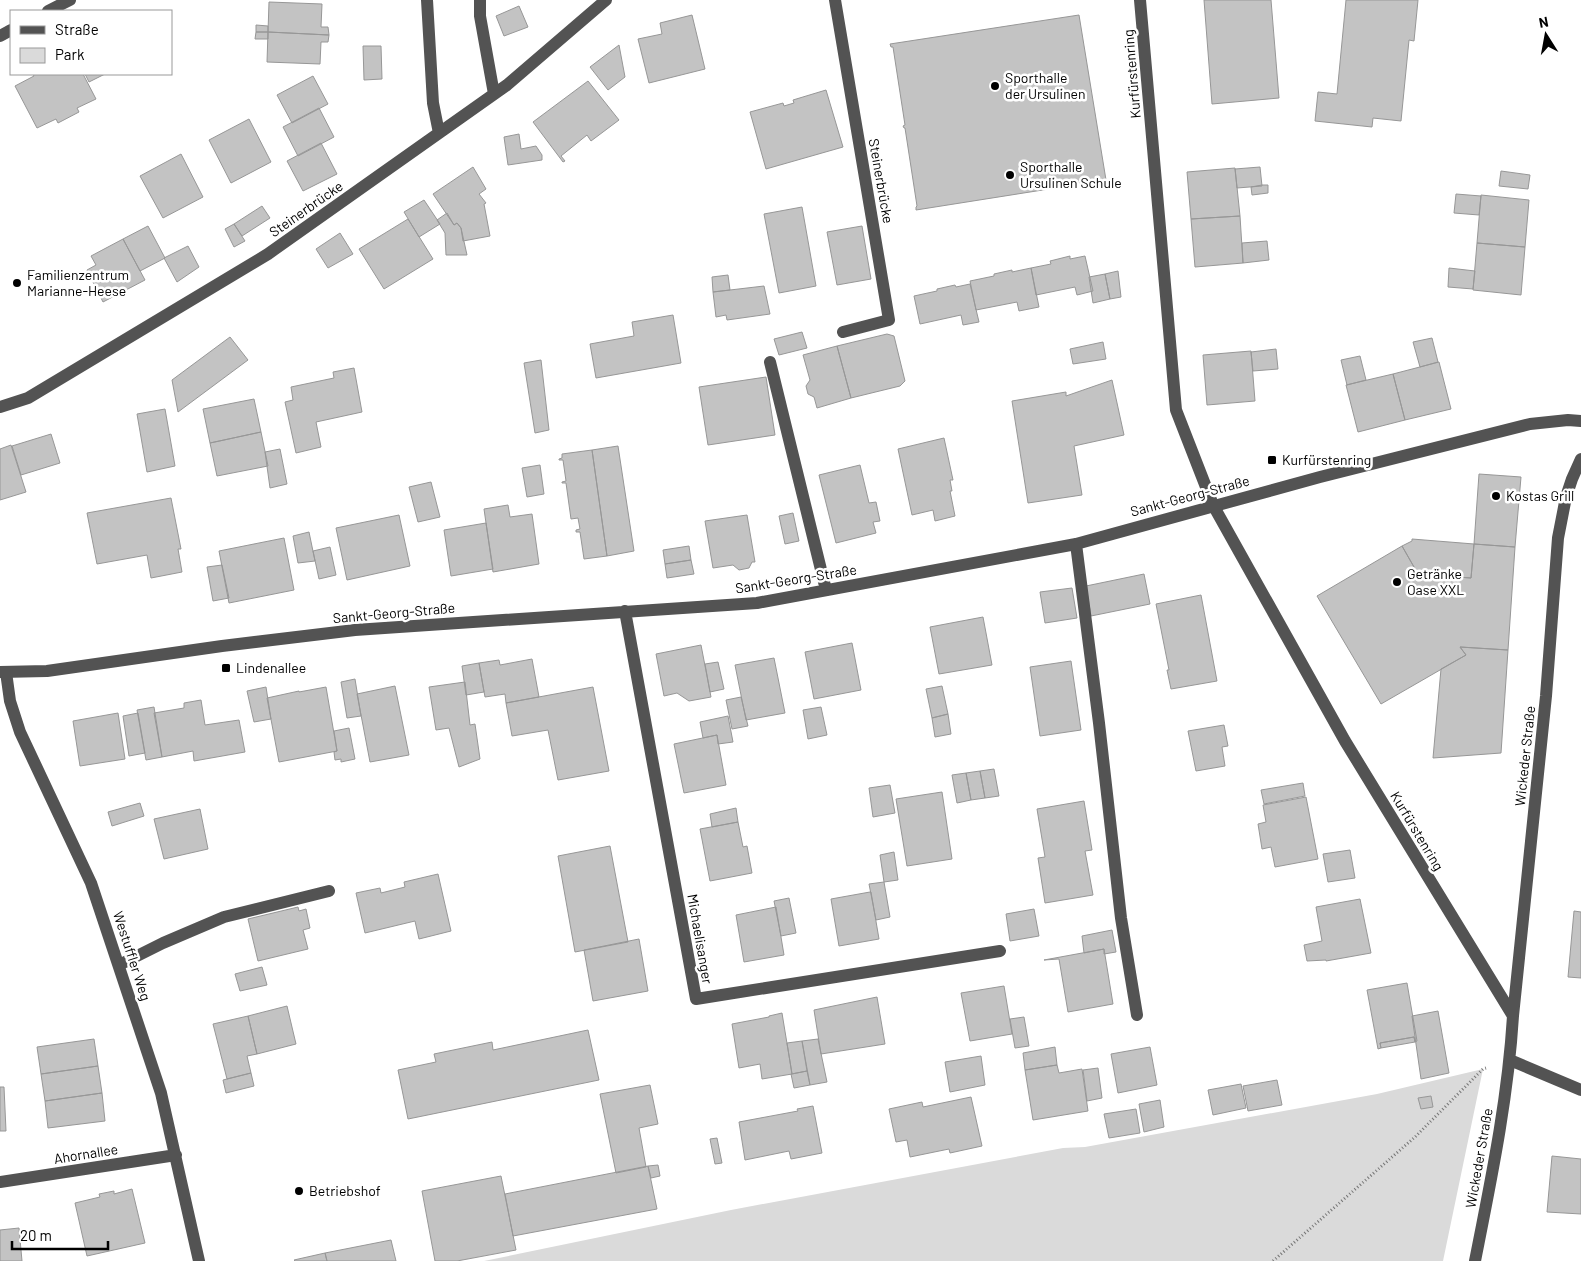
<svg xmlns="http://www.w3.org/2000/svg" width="1581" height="1261" font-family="Barlow,sans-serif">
<rect width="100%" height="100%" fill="#fff"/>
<path fill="#dadada" d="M1483,1069L1443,1261H484L731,1210L1063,1148L1085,1147L1377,1094Z"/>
<path fill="#c3c3c3" stroke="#979797" d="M1204,0H1271L1279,98L1212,104Z
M1346,0H1418L1414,41L1409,40L1401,121L1373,118L1372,127L1315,121L1318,92L1337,94Z
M269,2L322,4L321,27H328L329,35L268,32Z
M519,6L528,27L504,36L496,16Z
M692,15L705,69L649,83L638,39L662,34L660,23Z
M1079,15L1106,180L916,210V207L917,206L905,128H904L903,126L905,125L893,47H891L890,44Z
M256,25L268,26V32H256Z
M256,32H268V39H255Z
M268,32L329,35L328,42H321L320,64L267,62Z
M619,45L625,77L608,90L590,67Z
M363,46H381L382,79L364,80Z
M33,74H83L96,99L77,108L79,112L58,123L56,119L37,128L15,86L34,76Z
M85,74H105L89,82Z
M313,76L328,104L292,123L277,95Z
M588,81L619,120L591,141L587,135L561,156L565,161L563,162L533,122Z
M826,90L843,147L766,169L750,112L783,103L784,106L794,103L793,100Z
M319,108L334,137L298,156L283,127Z
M249,119L271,162L231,183L209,140Z
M519,134L521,149L536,146L542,155V160L508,165L504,137Z
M321,143L337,174L303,191L287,161Z
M181,154L203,197L163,218L140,176Z
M473,167L486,189L479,194L486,203L484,204L490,236L463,241L461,228L457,223L454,225L433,194Z
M1260,167L1262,186L1237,188L1235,169Z
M1235,168L1240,216L1191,219L1187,172Z
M1501,171L1530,175L1528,189L1499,186Z
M1262,185H1268V193L1252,195L1251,187Z
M1456,194L1481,196L1479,215L1454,213Z
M1481,195L1529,200L1525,247L1477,243Z
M424,200L440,224L419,237L404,212Z
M262,206L270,218L242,236L234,224Z
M802,207L816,286L779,293L764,214Z
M447,213L454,225L457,223L461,228L467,255H446L445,233L437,220Z
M1240,216L1243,263L1195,267L1191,219Z
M408,219L433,259L384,289L359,249Z
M234,224L245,241L234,247L225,229Z
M148,226L165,258L140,271L123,239Z
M862,226L871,279L837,285L827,232Z
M340,233L353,254L328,268L316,249Z
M123,239L145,280L103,302L87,270L96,265L91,256Z
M1267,241L1269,260L1243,263L1242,243Z
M1477,243L1525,247L1521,295L1473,290Z
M188,246L199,267L177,282L164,258Z
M1070,256V259L1085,256L1093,291L1077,295L1075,287L1036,295L1031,268L1051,264L1050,261Z
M1031,268L1039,307L1019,311L1017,302L976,310L970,281L994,276V274L1012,270V272Z
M1449,268L1475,271L1473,289L1448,287Z
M1118,271L1121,297L1110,299L1105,274Z
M1105,274L1110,299L1093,303L1089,277Z
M728,275L730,290L713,292L712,277Z
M970,284L979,322L963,325L961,315L920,324L914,296L937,291V289L955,285L956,287Z
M764,286L770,314L727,320L726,315L716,317L713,292Z
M673,315L681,363L596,378L590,344L634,336L632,322Z
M802,332L807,348L779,355L774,339Z
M887,334L894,336L905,381L900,386L851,398L837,346Z
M230,337L248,360L178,412L172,380Z
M1432,338L1438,362L1420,367L1413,342Z
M1103,342L1106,359L1073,364L1070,349Z
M837,346L851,398L817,408L814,397L808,394L806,386L810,380L803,355Z
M1276,349L1278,369L1253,371L1251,352Z
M1251,351L1255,401L1207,405L1203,355Z
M1360,356L1366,380L1347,385L1341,360Z
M541,360L549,430L535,433L524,363Z
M1439,362L1451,409L1405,420L1393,374Z
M354,368L362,412L316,422L321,447L296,453L285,402L293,400L291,387L334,378L333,372Z
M1393,374L1405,420L1358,432L1346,385Z
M766,377L775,435L708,445L699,387Z
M1112,380L1124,435L1074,446L1082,495L1028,503L1012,401L1066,392V396Z
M254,399L261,432L210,443L203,409Z
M165,409L175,466L147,472L137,414Z
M261,432L268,466L217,476L210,443Z
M51,434L60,463L21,475L12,446Z
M944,438L953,480H950L952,491H950L955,516L935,521L933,510L912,515L898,449Z
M11,445L26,492L0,500V449Z
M618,446L634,551L607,556L592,450Z
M280,449L287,484L270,488L265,452Z
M592,450L607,556L584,559L580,532H576V530L580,529L578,518L571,519L566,483H562V482L566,481L563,460H559V459L562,458V454Z
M540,465L544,494L527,497L522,468Z
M860,465L869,503L876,502L880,521L873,522L876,533L836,543L819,475Z
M1479,474L1521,477L1515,547L1474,544Z
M431,482L440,517L418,522L409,487Z
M171,498L181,549H178L182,572L151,578L147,555L97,564L87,513Z
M508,505L510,517L532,514L539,564L493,572L484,509Z
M793,513L799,541L785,544L779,516Z
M399,515L410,566L347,580L336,528Z
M747,515L755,562H752L749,568L739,570L733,565L713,568L705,521Z
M486,523L493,569L451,576L444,530Z
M309,532L315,561L298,563L293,536Z
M284,538L294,590L229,603L219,551Z
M1412,539L1474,544L1471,578L1418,574L1402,546L1412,541Z
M1474,544L1515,547L1508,650L1460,647L1466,655L1381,704L1317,596L1402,546L1418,574L1471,578Z
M689,546L691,560L665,564L663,550Z
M330,547L336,575L319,579L313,551Z
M691,560L694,574L667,578L665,564Z
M222,565L229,598L213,601L207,567Z
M1144,574L1150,604L1091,616L1086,586Z
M1072,588L1077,618L1045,623L1040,592Z
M1201,595L1217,681L1171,689L1167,670H1169L1156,604Z
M983,617L992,665L939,674L930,627Z
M852,643L861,690L814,699L805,652Z
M701,645L711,697L689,701L677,693L664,696L656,654Z
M1460,647L1508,650L1501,753L1433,758L1441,669L1466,655Z
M774,658L785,713L746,720L735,665Z
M532,659L539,697L506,703L505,694L485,697L479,663L499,660L500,665Z
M1071,661L1081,730L1040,736L1030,667Z
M718,662L724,689L710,692L705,664Z
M479,663L484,692L466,695L462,666Z
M355,679L361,716L347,718L341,682Z
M465,682L470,725L475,724L480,759L459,767L449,728L436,730L429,687Z
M395,686L409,755L370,762L357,694Z
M942,686L948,714L932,718L926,689Z
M266,687L271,719L254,722L247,691Z
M326,687L337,751L279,762L267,698L299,691V692Z
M593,687L609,771L558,780L548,730L512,736L506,703Z
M741,697L748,726L732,729L726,700Z
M201,700L205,725L239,720L245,752L194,761L193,751L162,757L154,713L184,708V703Z
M154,707L162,757L146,760L137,710Z
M821,707L827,735L808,739L803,710Z
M118,713L125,759L80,766L73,721Z
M138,713L145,753L129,756L123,716Z
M948,714L951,734L935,737L932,718Z
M728,716L733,742L718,744L717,735L703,738L700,722Z
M1224,725L1228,746L1222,747L1225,766L1196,771L1188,731Z
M349,728L355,759L341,762V759L335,760L334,752L337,751L334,731Z
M717,735L726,785L684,793L674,744Z
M994,769L999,796L985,798L980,771Z
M980,771L985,798L971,800L966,773Z
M966,773L971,800L957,803L952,775Z
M1303,783L1305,796L1264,804L1261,790Z
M890,785L895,813L873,817L869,788Z
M942,792L952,859L907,866L896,799Z
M1306,797L1318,859L1275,867L1271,847L1262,849L1258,824L1266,822L1263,805Z
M1084,801L1092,850L1085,851L1093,895L1045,903L1038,858L1045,857L1037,809Z
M140,803L144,816L112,826L108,812Z
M736,808L738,822L712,827L710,814Z
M200,809L208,849L164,859L154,819Z
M738,822L743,847L747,846L752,873L710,881L700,829Z
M610,846L628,942L575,952L558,856Z
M1350,850L1355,878L1328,882L1323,854Z
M894,852L898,880L884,882L880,855Z
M438,874L451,931L419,939L415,921L365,933L356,893L380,888L381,893L405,887L404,882Z
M884,882L890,917L876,920L869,884Z
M870,892H871L879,939L839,946L831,899Z
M789,898L796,933L781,936L774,901Z
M1360,899L1371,953L1326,961V960L1307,961L1304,945L1322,941L1316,907Z
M298,907L299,911L306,909L310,928L303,930L308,949L258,961L248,919Z
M776,907L784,955L744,962L736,915Z
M1034,909L1039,936L1010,941L1006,914Z
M1574,911L1581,912V978L1568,977Z
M1112,930L1116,952L1104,954V949L1084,953L1082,936Z
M639,939L648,991L593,1001L584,950Z
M1104,949L1113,1004L1068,1012L1059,959L1044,960Z
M262,967L267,985L240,991L235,974Z
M1407,983L1417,1041L1415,1042L1414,1037L1380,1043L1381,1048L1378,1049L1367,990Z
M1004,986L1012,1034L970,1041L961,993Z
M877,997L885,1044L821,1054L814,1010Z
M287,1006L296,1044L257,1054L248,1016Z
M1438,1011L1449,1073L1421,1079L1412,1016Z
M782,1013L792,1074L762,1079L760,1064L739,1068L732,1024L769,1017V1016Z
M248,1016L257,1054L247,1056L251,1073L227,1079L213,1024Z
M1024,1017L1029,1046L1015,1048L1010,1019Z
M588,1030L599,1080L408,1119L398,1070L436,1062L434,1054L492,1042L493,1050Z
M1414,1037L1415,1042L1381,1048L1380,1043Z
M94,1039L98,1066L41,1074L37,1047Z
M818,1039L827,1082L810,1085L802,1041Z
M802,1041L807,1071L792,1074L787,1043Z
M1055,1047L1057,1065L1025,1070L1023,1053Z
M1150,1047L1157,1085L1118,1093L1111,1054Z
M981,1056L985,1085L950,1092L945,1062Z
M1057,1065L1059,1073L1082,1069L1088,1111L1033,1120L1025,1070Z
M98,1066L102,1093L45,1101L41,1074Z
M1098,1068L1102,1098L1087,1101L1083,1070Z
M807,1071L810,1085L794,1088L791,1074Z
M251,1073L254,1086L226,1093L223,1080Z
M1277,1080L1282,1105L1248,1111L1243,1086Z
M1241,1084L1246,1108L1213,1115L1208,1090Z
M650,1085L658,1124L639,1128L646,1167L616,1173L600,1094Z
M0,1087H4L6,1131H0Z
M102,1093L105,1121L48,1128L45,1101Z
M1431,1096L1433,1107L1421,1109L1418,1098Z
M971,1097L982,1146L950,1153L949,1149L910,1157L907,1140L896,1142L889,1109L922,1102L923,1107Z
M1160,1100L1164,1127L1144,1132L1139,1104Z
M813,1106L822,1153L791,1159L789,1151L745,1160L739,1122L798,1111L797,1109Z
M1136,1109L1140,1133L1109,1138L1104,1114Z
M717,1138L722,1163L715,1164L710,1139Z
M1552,1156L1581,1159V1214L1547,1212Z
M658,1165L660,1176L651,1178L648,1166Z
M648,1166L657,1209L513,1236L505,1194Z
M501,1176L516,1250L457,1261H435L422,1191Z
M132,1189L145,1243L87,1256L75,1203L100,1197L99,1194L114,1191V1194Z
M19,1228L22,1261H0V1230Z
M391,1240L396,1261H327L325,1253Z
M325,1253L327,1261H295L294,1260Z"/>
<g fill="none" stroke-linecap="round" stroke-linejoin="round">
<path stroke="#757575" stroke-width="3" stroke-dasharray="1 2.5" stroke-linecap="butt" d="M1273,1261L1415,1137L1483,1069L1486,1068"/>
<path stroke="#535353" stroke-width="12" d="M427,0L433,103L439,133
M480,0V16L494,94
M835,0L889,320L843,332
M1140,0L1176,410L1213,505L1345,741L1513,1016
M48,11L70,0
M0,36L11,30
M770,362L826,590
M0,407L28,398L268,254L507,85L606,0
M1076,544L1099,723L1121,918L1137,1015
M625,611L696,999L1000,951
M0,672L47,671L222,646L355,630L757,603L1076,544L1320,477L1530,424L1568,420L1581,421
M6,672L10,701L20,732L91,883L161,1093L199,1261
M119,965L163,943L224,917L329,891
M1510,1060L1581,1090
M0,1182L176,1155
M1475,1261C1491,1180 1508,1099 1513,1016L1546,696L1558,538L1566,497L1572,479L1581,459"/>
</g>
<g fill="#000" stroke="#fff" stroke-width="2">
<circle cx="995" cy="86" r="5"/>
<circle cx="1010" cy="175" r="5"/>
<circle cx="17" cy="283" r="5"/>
<rect x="1267" y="455" width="10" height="10" rx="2.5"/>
<circle cx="1496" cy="496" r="5"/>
<circle cx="1397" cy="582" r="5"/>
<rect x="221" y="663" width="10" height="10" rx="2.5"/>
<circle cx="299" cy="1191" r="5"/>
</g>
<g text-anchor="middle" stroke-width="5" stroke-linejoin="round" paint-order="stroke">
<g font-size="14" fill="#000" stroke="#fff">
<text transform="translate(1132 74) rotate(-95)" y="5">Kurfürstenring</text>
<text transform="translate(881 181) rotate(80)" y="5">Steinerbrücke</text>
<text transform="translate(306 209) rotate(-35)" y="5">Steinerbrücke</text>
<text transform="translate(1190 496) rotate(-15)" y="5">Sankt-Georg-Straße</text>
<text transform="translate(796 579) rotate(-9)" y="5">Sankt-Georg-Straße</text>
<text transform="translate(394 613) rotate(-5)" y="5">Sankt-Georg-Straße</text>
<text transform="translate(1525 756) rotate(-84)" y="5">Wickeder Straße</text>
<text transform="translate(1417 831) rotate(59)" y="5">Kurfürstenring</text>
<text transform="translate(700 939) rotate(80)" y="5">Michaelisanger</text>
<text transform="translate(132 956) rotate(72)" y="5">Westuffler Weg</text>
<text transform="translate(86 1154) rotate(-9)" y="5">Ahornallee</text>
<text transform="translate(1479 1158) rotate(-80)" y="5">Wickeder Straße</text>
</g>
<g font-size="14" fill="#000" stroke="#fff" text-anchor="start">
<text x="1005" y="83">Sporthalle<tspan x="1005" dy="16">der Ursulinen</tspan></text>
<text x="1020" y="172">Sporthalle<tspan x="1020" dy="16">Ursulinen Schule</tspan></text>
<text x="27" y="280">Familienzentrum<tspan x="27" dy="16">Marianne-Heese</tspan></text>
<text x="1282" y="465">Kurfürstenring</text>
<text x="1506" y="501">Kostas Grill</text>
<text x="1407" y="579">Getränke<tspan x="1407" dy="16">Oase XXL</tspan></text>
<text x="236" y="673">Lindenallee</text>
<text x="309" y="1196">Betriebshof</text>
</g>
</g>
<rect x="10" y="10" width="162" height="65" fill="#ffffff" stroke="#999999"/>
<rect x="20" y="26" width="25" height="8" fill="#535353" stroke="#999999"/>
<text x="55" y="35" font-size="15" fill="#000000">Straße</text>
<rect x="20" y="48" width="25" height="15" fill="#dadada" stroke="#999999"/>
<text x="55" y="60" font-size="15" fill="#000000">Park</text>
<g transform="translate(1546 35) rotate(349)" stroke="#ffffff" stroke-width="4" paint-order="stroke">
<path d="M0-4L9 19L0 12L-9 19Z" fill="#000000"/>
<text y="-8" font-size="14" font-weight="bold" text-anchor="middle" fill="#000000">N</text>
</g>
<path d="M12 1241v8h96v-8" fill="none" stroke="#000000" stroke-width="2.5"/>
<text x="20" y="1241" font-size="15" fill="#000000" stroke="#ffffff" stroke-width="4" paint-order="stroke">20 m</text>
</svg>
